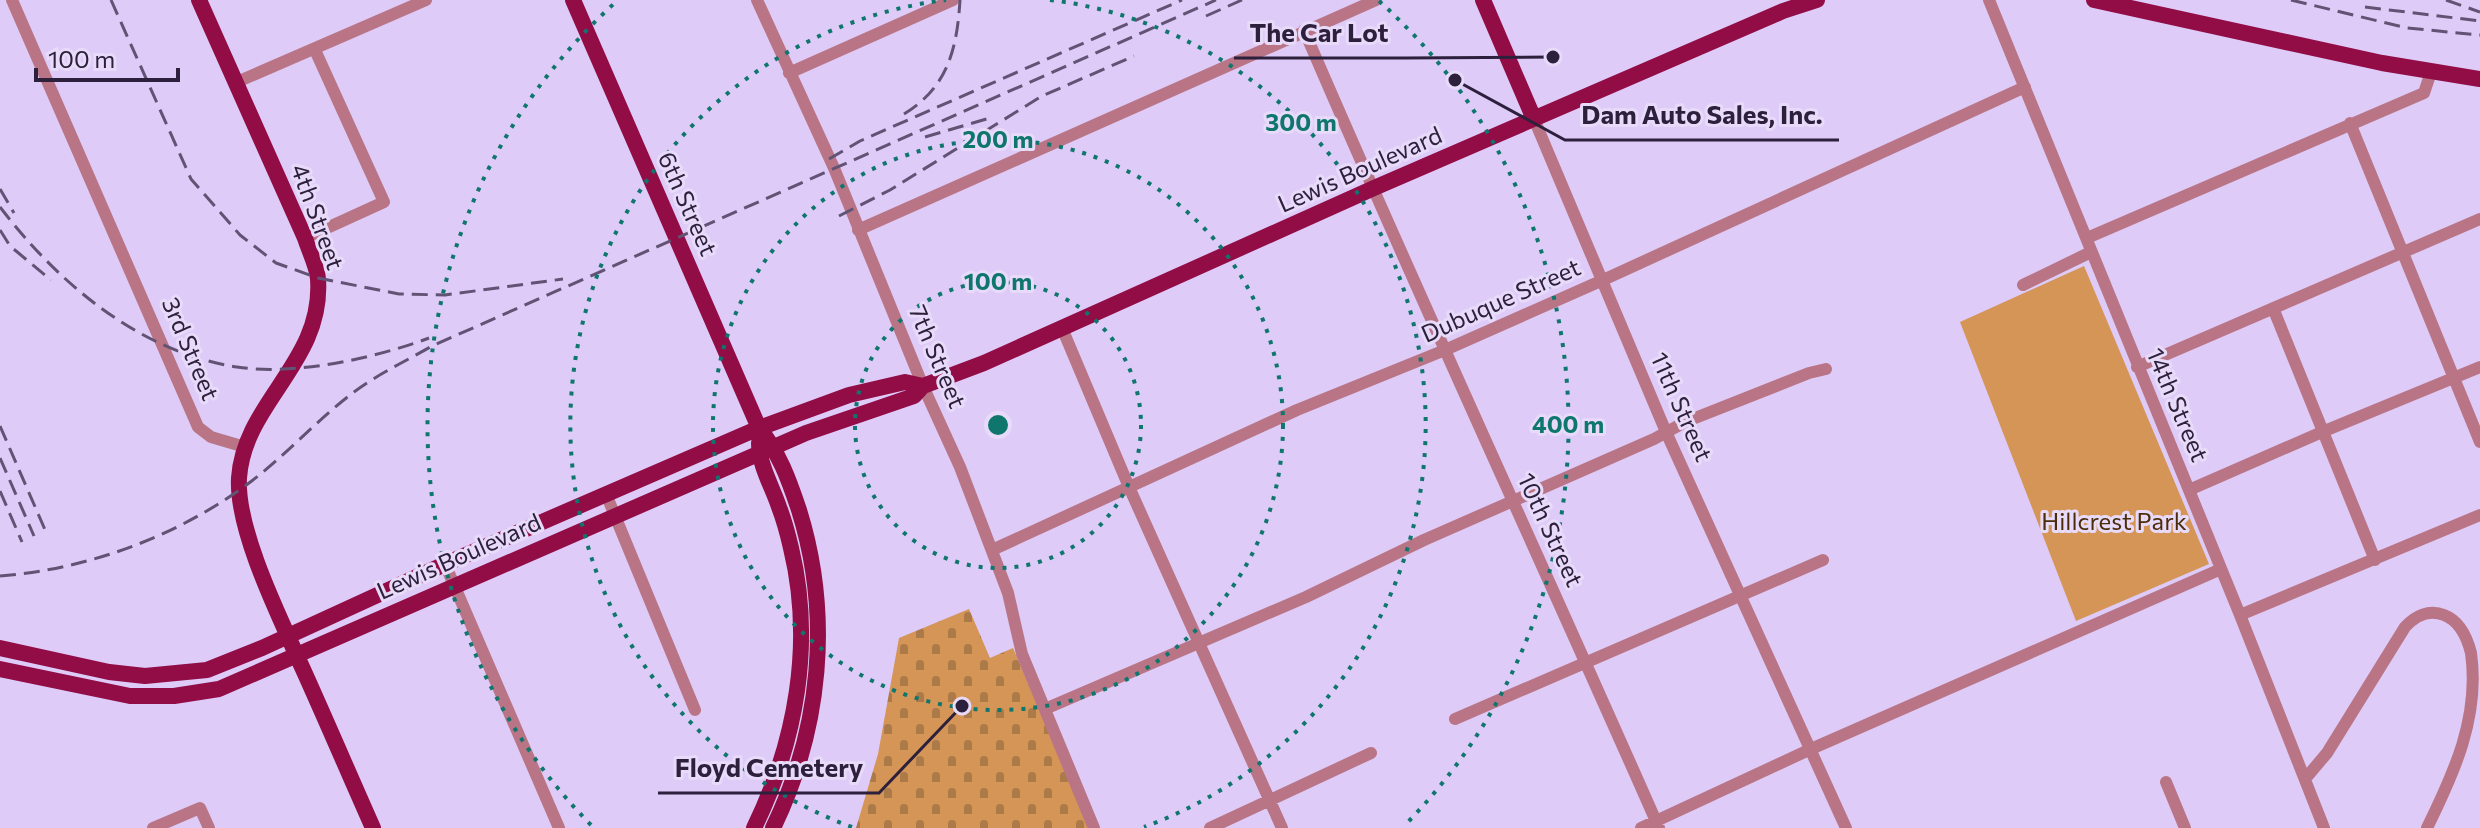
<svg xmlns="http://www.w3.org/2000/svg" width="2480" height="828" font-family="Commissioner,sans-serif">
<defs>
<pattern id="cemetery-stones" width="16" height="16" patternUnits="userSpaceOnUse" patternTransform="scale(2)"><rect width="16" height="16" fill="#d49556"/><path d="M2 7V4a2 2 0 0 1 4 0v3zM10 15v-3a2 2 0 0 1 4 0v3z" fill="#ac7948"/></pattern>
</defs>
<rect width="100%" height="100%" fill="#decbf8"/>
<path fill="#d49556" d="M2084,266L2209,564L2076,621L1960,322Z"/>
<path fill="url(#cemetery-stones)" d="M969,609L990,658L1013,648L1089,828H856L878,754L899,638Z"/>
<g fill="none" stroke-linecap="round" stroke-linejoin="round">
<path stroke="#b97585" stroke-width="12" d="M12,0L198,427L211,437L245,447
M757,0L834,168L923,386L960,467L1008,593L1022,654L1094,828
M1989,0L2240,615L2324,828
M1304,30C1419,298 1542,562 1659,828
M789,73L953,0
M237,82L426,0
M1534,119L1666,432L1846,828
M2350,123L2480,442
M858,230L1376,0
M305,238L384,202L315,50
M2087,238L2424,93L2431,72
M2023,285L2091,252
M2273,308L2375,560
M1062,328L1129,487L1282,828
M2137,367L2480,219
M2189,490L2322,432L2480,367
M606,494L695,710
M992,550L1297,410L1445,350L1603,280L2025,87
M445,564L559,828
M2240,615L2480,515
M1045,709L1306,597L1424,540L1654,439L1685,422L1809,373L1826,369
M1455,719L1823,560
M2305,779L2327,753L2405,627C2415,616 2429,609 2444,615C2460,621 2467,637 2471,653C2480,717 2454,773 2427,828
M2166,782L2185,828
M153,828L200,808L209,828
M1210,828L1371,753
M1641,828L1811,749L2221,569"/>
<path stroke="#920c45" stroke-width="16" d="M199,0L305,238C309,251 317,266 318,279C324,362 244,402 239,478C236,530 280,618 302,667C326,720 349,774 373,828
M573,0L759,428C779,452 789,480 799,510C832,616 821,729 773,828
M1483,0L1534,119
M2094,0L2382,63L2480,79
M0,648L109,672L145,676L207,670L262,648L445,564L759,428L849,395L905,382L923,386
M0,669L130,696H174L219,689L806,433L914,396L923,386L984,363L1374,188L1783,11L1817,0
M754,828C796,742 814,643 791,548C788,535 784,520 779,507C772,486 759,465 759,443"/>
<path stroke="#625374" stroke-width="3" stroke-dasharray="16 8" stroke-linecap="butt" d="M111,0L191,179L240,235L276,263L318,278L399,294L445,295L563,279
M2291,0L2407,28L2480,35
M2446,0L2480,12
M2365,7L2480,21
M1206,16L1242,0
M904,114C948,87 957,49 960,0
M925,137L990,118
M829,159L860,141L1182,0
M0,189L14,213
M0,207C58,283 139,352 237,367C294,376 376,358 429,338
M839,216L890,190L1042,96L1134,56
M0,230L10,246L51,280
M0,426L46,532
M0,458L34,536
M0,491L22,542
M0,576C90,569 181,535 253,480C288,453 318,419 354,392C378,374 406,361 432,346L1216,0"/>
</g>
<g fill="none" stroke="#0f766e" stroke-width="4" stroke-dasharray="4 8">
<circle cx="998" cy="425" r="143"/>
<circle cx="998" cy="425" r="285"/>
<path d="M852 827A428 428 0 0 1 946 0M1050 0A428 428 0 0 1 1144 827"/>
<path d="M591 825A570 570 0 0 1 617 1M1379 1A570 570 0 0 1 1405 825"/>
</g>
<g text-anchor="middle" stroke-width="6" stroke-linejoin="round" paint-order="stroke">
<g font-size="24" fill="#2d203c" stroke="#e8dbfa">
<text transform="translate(1360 170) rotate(-24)" y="8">Lewis Boulevard</text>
<text transform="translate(687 204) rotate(66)" y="8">6th Street</text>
<text transform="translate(317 217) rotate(70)" y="8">4th Street</text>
<text transform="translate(1501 301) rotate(-24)" y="8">Dubuque Street</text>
<text transform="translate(190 349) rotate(67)" y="8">3rd Street</text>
<text transform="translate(937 357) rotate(67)" y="8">7th Street</text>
<text transform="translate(2177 405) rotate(67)" y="8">14th Street</text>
<text transform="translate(1681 407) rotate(66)" y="8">11th Street</text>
<text transform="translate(1550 530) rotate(65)" y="8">10th Street</text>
<text transform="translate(459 557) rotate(-24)" y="8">Lewis Boulevard</text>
</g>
<g font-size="24" fill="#4b2c09" stroke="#e8dbfa">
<text x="2114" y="530">Hillcrest Park</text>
</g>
</g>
<circle cx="998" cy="425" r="12" fill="#0f766e" stroke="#e8dbfa" stroke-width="4"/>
<g font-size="24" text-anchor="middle" font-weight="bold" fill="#0f766e" stroke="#e8dbfa" stroke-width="6" stroke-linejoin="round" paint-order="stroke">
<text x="1301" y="131">300 m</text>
<text x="998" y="148">200 m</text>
<text x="998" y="290">100 m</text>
<text x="1568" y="433">400 m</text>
</g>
<path fill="none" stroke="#2d203c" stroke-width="3" d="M1553 57L1405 58H1234M1455 80L1565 140H1839M962 706L879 793H658"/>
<g fill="#2d203c" stroke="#e8dbfa" stroke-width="3">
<circle cx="1553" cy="57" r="8"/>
<circle cx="1455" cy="80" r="8"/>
<circle cx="962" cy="706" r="8"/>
</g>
<g font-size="26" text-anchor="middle" font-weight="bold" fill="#2d203c" stroke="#e8dbfa" stroke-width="6" stroke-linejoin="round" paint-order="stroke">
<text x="1319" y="42">The Car Lot</text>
<text x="1702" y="124">Dam Auto Sales, Inc.</text>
<text x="769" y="777">Floyd Cemetery</text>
</g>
<path d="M36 68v12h142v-12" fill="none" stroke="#2d203c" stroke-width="4"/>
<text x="48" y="68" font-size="24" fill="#2d203c" stroke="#e8dbfa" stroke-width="6" paint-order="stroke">100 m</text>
</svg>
